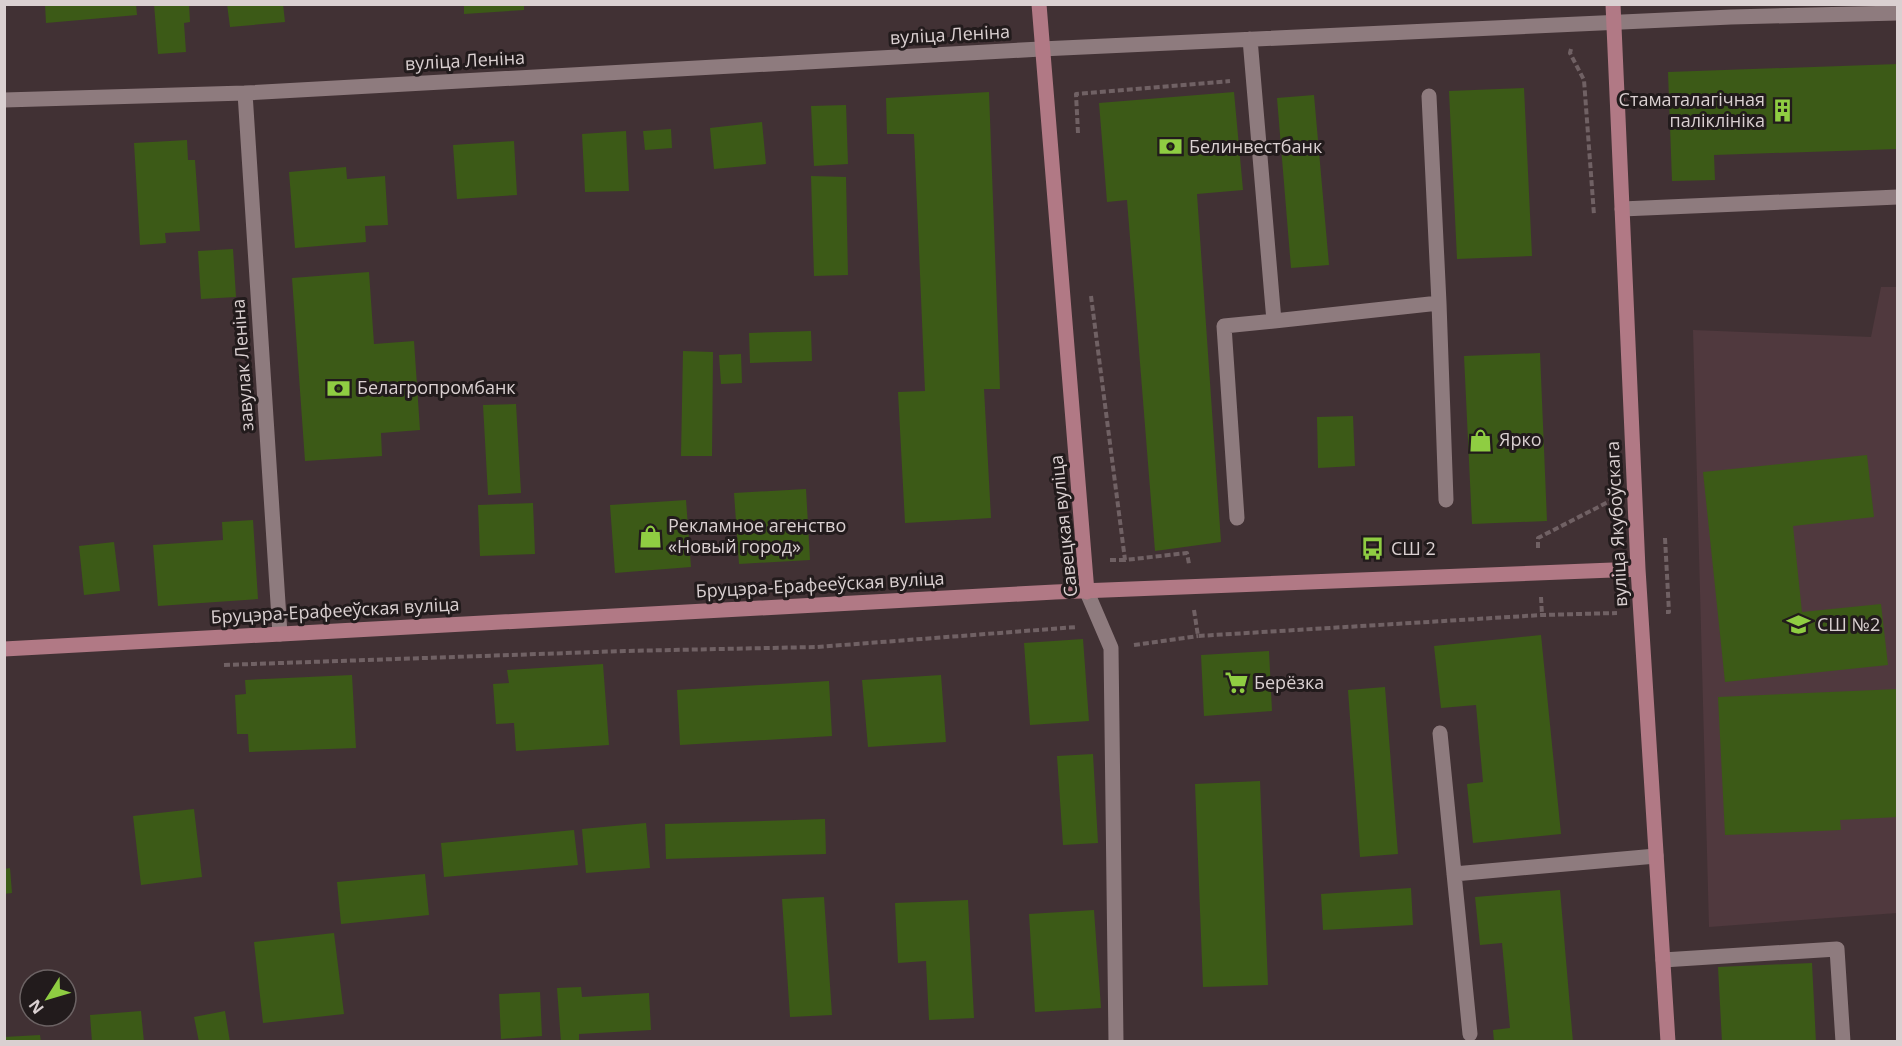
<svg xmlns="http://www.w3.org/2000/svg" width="1902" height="1046" font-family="'Open Sans',sans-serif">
<rect width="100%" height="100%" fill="#413134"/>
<path fill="#50393e" d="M1881,287H1897V913L1709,927L1693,330L1871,337Z"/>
<path fill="#3c5a17" d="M45,4H136L137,15L46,23Z
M154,4H189L190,22L184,23L186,52L158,54Z
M227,4H283L285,22L230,27Z
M464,4H524V10L464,14Z
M1898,64V149L1714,155L1715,180L1672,181L1668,72Z
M1524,88L1532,256L1457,259L1449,91Z
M989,92L1000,389H984L991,518L905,523L898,392L925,391L914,134H887L886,98Z
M1234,92L1243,190L1197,194L1221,542L1155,551L1127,200L1107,202L1099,103Z
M1314,95L1329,265L1291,268L1277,98Z
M846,105L848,164L814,166L811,106Z
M762,122L766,164L714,169L710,128Z
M671,129L672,148L645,150L643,131Z
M626,131L629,191L585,192L582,134Z
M187,140L188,160H195L200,231L165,233L166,243L140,245L134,143Z
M514,141L517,195L457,199L453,145Z
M346,167L347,179L385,176L388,225L365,226L366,242L295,248L289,172Z
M811,176L846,177L848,275L814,276Z
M233,249L236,297L201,299L198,251Z
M369,272L374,344L414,341L420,430L381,433L382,456L305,461L292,278Z
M811,331L812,361L750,363L749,333Z
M683,351L713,352L712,456H681Z
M1540,353L1547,521L1472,524L1464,356Z
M741,354L742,383L721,384L719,355Z
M516,404L521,493L488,495L483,405Z
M1353,416L1355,466L1318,468L1317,417Z
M1867,455L1874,517L1793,526L1802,612L1881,604L1888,665L1725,682L1703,472Z
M806,489L810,560L739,564L734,493Z
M686,500L691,567L615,573L610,505Z
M533,503L535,554L480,556L478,505Z
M253,520L258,599L158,606L153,545L223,540L222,522Z
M114,542L120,591L84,595L79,546Z
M1541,635L1561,834L1473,843L1467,784L1483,782L1476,705L1441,708L1434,646Z
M1083,639L1089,721L1030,725L1024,643Z
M1269,651L1272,711L1204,716L1201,655Z
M603,664L609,745L516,751L514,723L496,724L493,684L509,683L507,670Z
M352,675L356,748L249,752L248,734H237L235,695L246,694L245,680Z
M941,675L946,742L868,747L862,680Z
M829,681L832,736L680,745L677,690Z
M1385,687L1398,854L1360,857L1348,690Z
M1898,689V817L1840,820L1841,830L1725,835L1718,697Z
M1093,754L1098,843L1063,845L1057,756Z
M1260,781L1268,985L1203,987L1195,784Z
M194,809L202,877L141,885L133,816Z
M825,819L826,854L666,859L665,824Z
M646,823L650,868L586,873L582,829Z
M574,830L578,865L444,877L441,843Z
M10,868L12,893L4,894V869Z
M425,874L429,915L341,924L337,882Z
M1411,888L1413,925L1323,930L1321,894Z
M1560,890L1573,1042H1494L1493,1030L1510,1028L1502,943L1480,945L1475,897Z
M824,897L832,1015L790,1017L782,899Z
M968,900L974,1018L929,1020L926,961L898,963L895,903Z
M1094,910L1101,1008L1035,1012L1029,914Z
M334,933L344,1014L263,1023L254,942Z
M1812,963L1816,1042H1722L1718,967Z
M581,987L582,997L649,993L651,1030L579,1034V1042H561L557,988Z
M540,992L542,1036L501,1039L499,994Z
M141,1011L144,1042H92L90,1015Z
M225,1011L230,1042H199L194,1017Z
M40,1035L41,1042H4V1037Z"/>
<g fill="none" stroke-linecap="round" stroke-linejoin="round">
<path stroke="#706164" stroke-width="4" stroke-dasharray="6 3" stroke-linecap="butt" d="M1571,49L1570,53L1584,80L1594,215
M1078,133L1076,94L1230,81
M1091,296L1125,560L1187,553L1189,564
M1665,538L1669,612H1666
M1538,548V538L1610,501
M1110,560H1125
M1541,597L1542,615
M1194,610L1198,636L1542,615L1617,613
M1134,645L1198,636
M224,665L625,651L817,647L1077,627"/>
<path stroke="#8e7b7e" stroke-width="15" d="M245,93L280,634
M1429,96L1439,303
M4,100L245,93L1041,49L1731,17L1898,13
M1622,209L1898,197
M1274,321L1439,303L1446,500
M1237,518L1224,326L1274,321L1250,39
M1087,592L1111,648L1116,1042
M1440,733L1470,1034
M1454,874L1656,856
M1663,960L1837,949L1843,1042"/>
<path stroke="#b17985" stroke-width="15" d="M1039,4L1087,592
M1613,4L1638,569L1668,1042
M4,649L1055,592L1638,569"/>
</g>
<defs>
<symbol id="building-bare" viewBox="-9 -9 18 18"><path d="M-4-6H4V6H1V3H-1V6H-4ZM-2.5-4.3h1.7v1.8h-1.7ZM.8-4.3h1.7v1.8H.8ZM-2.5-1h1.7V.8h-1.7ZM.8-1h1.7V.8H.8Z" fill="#8fcd42" stroke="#221b1c" stroke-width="2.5" paint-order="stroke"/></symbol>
<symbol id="bank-bare" viewBox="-9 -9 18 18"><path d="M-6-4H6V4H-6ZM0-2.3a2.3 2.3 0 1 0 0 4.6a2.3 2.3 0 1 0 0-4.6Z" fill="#8fcd42" stroke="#221b1c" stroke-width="2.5" paint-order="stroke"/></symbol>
<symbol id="shop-bare" viewBox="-9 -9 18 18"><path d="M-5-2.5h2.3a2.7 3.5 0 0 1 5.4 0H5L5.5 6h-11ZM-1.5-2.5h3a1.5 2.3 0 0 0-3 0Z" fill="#8fcd42" stroke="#221b1c" stroke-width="2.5" paint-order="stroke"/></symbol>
<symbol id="bus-bare" viewBox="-9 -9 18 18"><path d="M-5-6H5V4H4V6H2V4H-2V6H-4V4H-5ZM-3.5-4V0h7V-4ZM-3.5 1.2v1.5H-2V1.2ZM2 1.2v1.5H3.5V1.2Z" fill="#8fcd42" stroke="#221b1c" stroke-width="2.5" paint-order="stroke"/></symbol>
<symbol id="school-bare" viewBox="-9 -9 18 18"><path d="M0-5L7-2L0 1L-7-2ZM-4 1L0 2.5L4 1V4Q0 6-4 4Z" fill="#8fcd42" stroke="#221b1c" stroke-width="2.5" paint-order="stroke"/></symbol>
<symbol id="supermarket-bare" viewBox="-9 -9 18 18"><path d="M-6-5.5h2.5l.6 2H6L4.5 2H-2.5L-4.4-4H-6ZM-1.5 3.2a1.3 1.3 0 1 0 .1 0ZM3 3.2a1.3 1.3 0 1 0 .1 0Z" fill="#8fcd42" stroke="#221b1c" stroke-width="2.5" paint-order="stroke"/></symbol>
</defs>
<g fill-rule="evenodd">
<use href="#building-bare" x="1766" y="94" width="33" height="33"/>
<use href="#bank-bare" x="1154" y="130" width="33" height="33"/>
<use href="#bank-bare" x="322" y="372" width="33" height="33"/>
<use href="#shop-bare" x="1464" y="424" width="33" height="33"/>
<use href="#shop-bare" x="634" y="520" width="33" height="33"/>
<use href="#bus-bare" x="1356" y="532" width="33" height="33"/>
<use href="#school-bare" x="1782" y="608" width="33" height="33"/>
<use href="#supermarket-bare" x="1220" y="666" width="33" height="33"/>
</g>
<g text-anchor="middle" stroke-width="6" stroke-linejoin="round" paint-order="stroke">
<g font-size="18" fill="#dad0d1" stroke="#221b1c">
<text transform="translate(950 35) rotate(-3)" y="6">вуліца Леніна</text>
<text transform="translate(465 61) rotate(-3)" y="6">вуліца Леніна</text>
<text transform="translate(243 365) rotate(-94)" y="6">завулак Леніна</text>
<text transform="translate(1617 524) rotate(-93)" y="6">вуліца Якубоўскага</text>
<text transform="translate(1064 526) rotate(-96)" y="6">Савецкая вуліца</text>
<text transform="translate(820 585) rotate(-3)" y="6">Бруцэра-Ерафееўская вуліца</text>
<text transform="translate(335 611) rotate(-3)" y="6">Бруцэра-Ерафееўская вуліца</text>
</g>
<g font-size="18" fill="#dad0d1" stroke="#221b1c" text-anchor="start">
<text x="1765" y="106" text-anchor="end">Стаматалагічная<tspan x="1765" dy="21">паліклініка</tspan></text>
<text x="1189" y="153">Белинвестбанк</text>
<text x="357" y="394">Белагропромбанк</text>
<text x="1499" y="446">Ярко</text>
<text x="668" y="532">Рекламное агенство<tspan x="668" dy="21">«Новый город»</tspan></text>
<text x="1391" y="555">СШ 2</text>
<text x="1817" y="631">СШ №2</text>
<text x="1254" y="689">Берёзка</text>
</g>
</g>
<rect width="1902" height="1046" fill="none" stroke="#dad0d1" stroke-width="12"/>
<g transform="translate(48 998) rotate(233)"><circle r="28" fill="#221b1c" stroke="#6c6364" stroke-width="1.5"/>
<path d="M0-4.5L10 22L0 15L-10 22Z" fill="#8fcd42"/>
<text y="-9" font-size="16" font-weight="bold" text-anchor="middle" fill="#dad0d1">N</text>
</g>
</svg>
